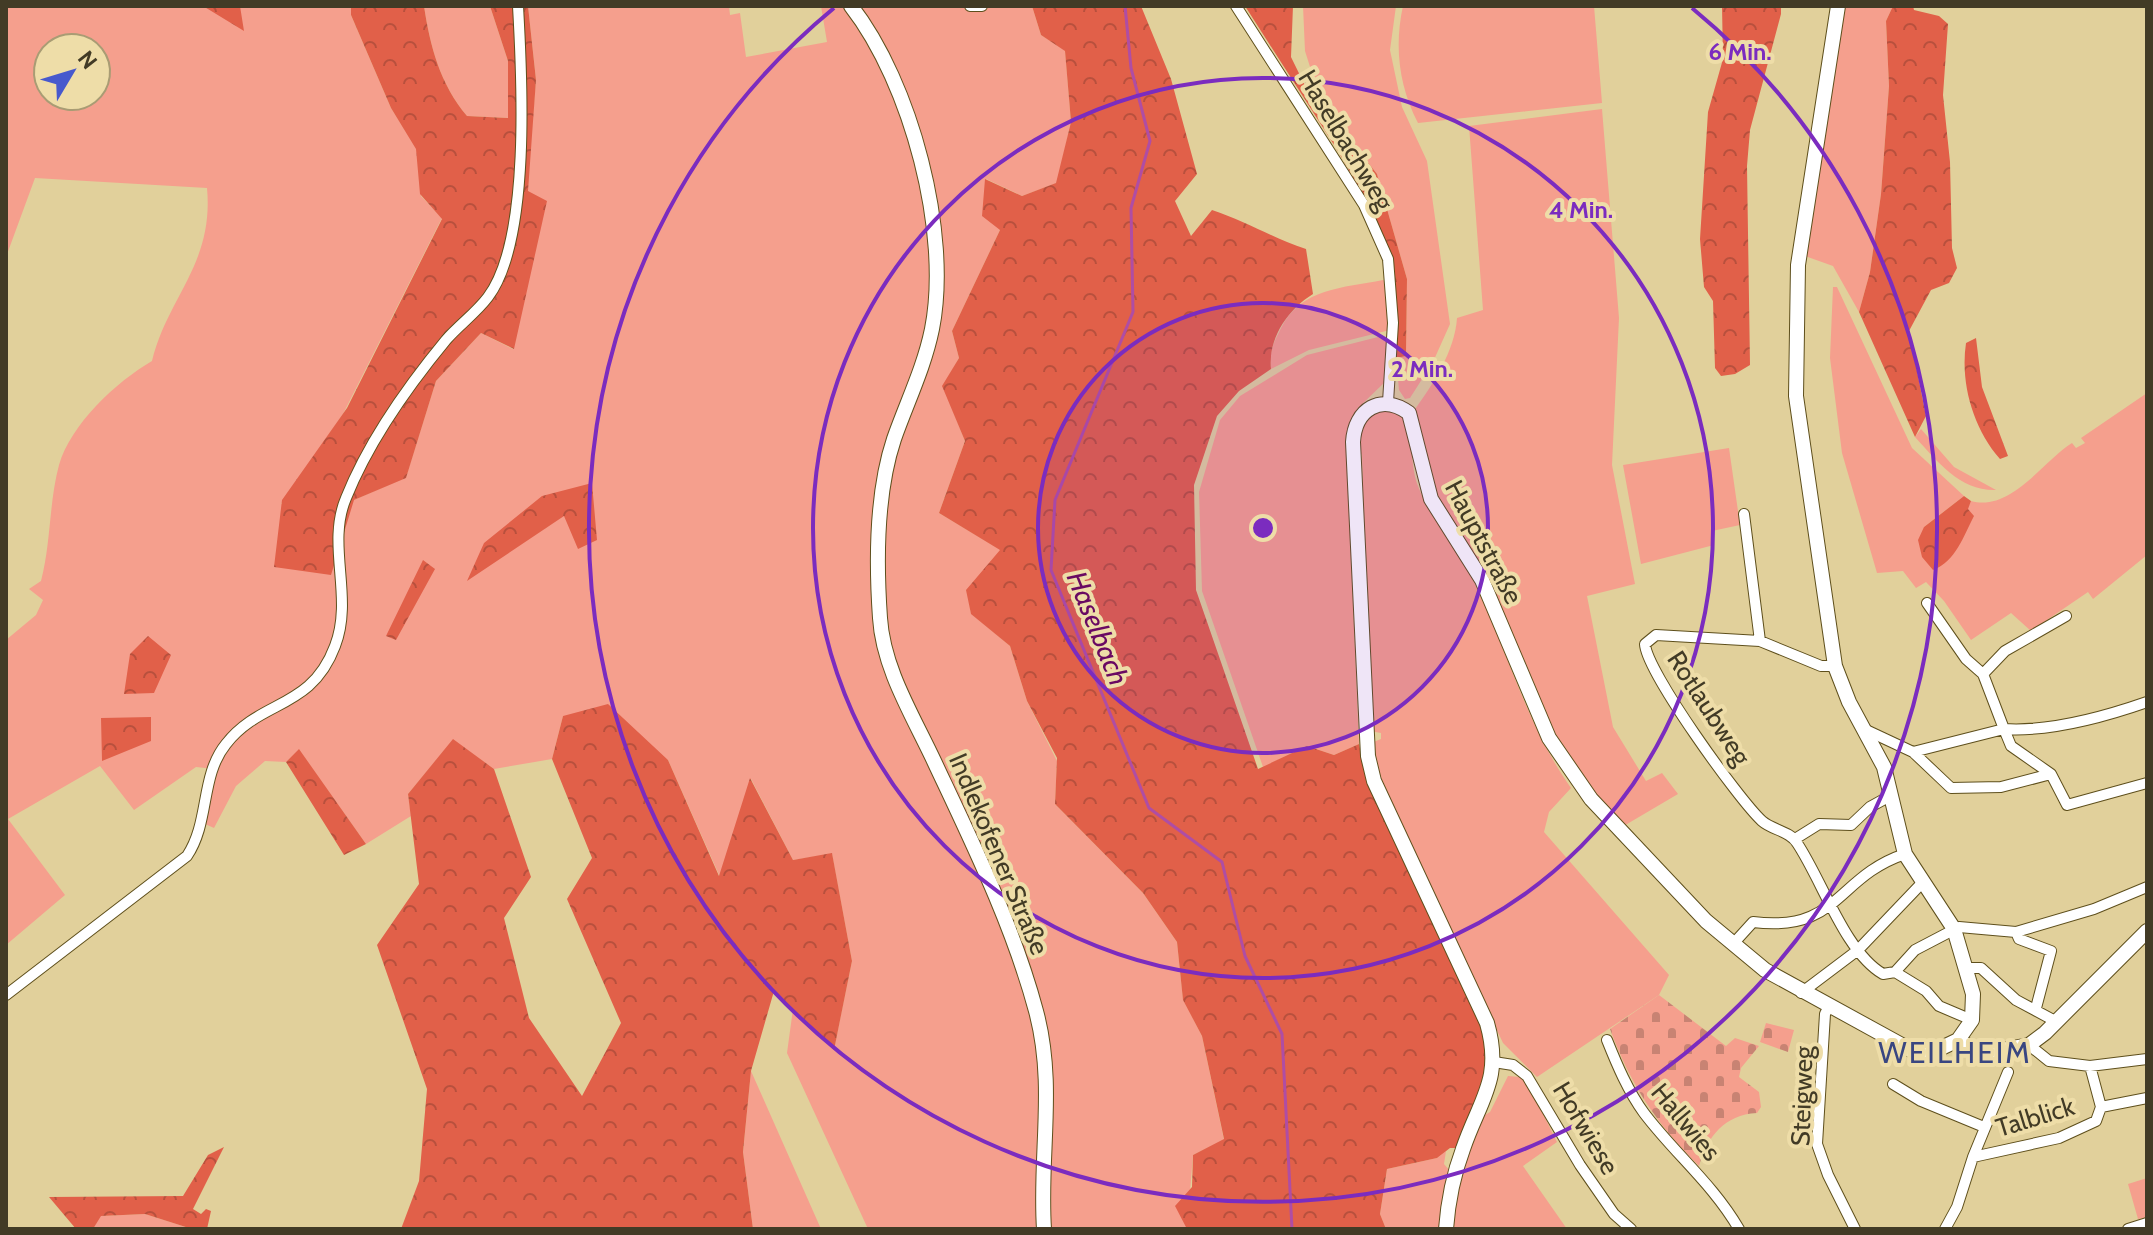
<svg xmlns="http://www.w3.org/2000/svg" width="2153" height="1235" font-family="Cabin,sans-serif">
<defs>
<pattern id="forest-crowns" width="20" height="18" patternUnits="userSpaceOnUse" patternTransform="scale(2)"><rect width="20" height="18" fill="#e16049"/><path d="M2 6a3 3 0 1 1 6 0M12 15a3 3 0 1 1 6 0" fill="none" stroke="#b8503d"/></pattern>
<pattern id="cemetery-stones" width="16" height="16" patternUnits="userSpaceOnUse" patternTransform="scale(2)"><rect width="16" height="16" fill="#f59f8d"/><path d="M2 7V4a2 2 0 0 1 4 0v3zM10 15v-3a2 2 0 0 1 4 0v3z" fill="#c88373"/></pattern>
</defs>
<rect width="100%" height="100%" fill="#e1d09b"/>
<path fill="#f59f8d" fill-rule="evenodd" d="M6,6H351V15L391,108L417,149L421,196L442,218L343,414L281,504L354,500L406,477L436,381L481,333L513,349L536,80L528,6H729L730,15L740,13L746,57L827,42L821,6H1032L1041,35L1065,50L1071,122L1057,183L1022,196L986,179L1000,230L952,331L959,358L943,386L965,441L939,513L1001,550L967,590L971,613L1010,646L1027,701L1057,761L1055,804L1143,893L1177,942L1183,999L1202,1036L1224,1140L1193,1155L1187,1229H868L787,1053L793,1009L834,1049L852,961L832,854L793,860L751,779L720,877L668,760L563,716L552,759L494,769L453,740L408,794L411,816L366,844L299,750L286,762L265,761L236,786L214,828L205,824L215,769L196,767L134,810L100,766L8,819L65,895L6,945V640L36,615L43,600L29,589L41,581C51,543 49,502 59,465C71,424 116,382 152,361C168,296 214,264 207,188L35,178L6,257ZM48,48H96V96H48Z
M424,6H490L508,61L509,118L467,116C440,84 430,46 424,6Z
M1303,6H1396L1390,50L1402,107L1427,161L1450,324L1433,362L1410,398L1405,399L1399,390L1396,358L1406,356L1407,279L1377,174L1324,106L1318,92L1305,51Z
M1403,6H1594L1602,103L1418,123C1399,86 1394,47 1403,6Z
M1843,6H1893L1886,21L1889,86L1881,194L1870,272L1859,312L1833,266L1805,256Z
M1602,109L1619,318L1612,465L1635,584L1587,596L1613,727L1646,781L1662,773L1678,794L1622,827L1561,750L1433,493L1421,430L1413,412C1432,386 1455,351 1457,318L1483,310L1469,126Z
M1383,280L1388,283L1390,330L1309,350L1271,369C1269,352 1273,344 1281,328C1301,288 1343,288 1383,280Z
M1833,287H1837L1912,448L1964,496L1924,527L1967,509L1971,501C2011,512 2042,462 2072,443L2076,448L2085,443L2081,438L2147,393V555L2093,599L2088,592L2031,631L2011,613L1971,640L1944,601L1926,582L1916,588L1903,571L1877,573L1842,453L1830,358Z
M1378,337L1391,344L1386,381L1357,409L1346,436L1359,744L1334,755L1307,746L1263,767L1202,591L1199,492L1220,420L1240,396L1307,355Z
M1381,408L1402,415C1415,437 1409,462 1418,486C1432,523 1461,551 1477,587C1509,655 1527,726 1571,788L1549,812L1544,832L1669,975L1659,995L1537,1077L1503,1043L1376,776L1371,743L1381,739V733L1370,731L1362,455L1357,448L1358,428Z
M1921,429L1954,467L1996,490C1960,491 1938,462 1915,437Z
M1729,448L1740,525L1712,531L1714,545L1641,564L1623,465Z
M751,1071L821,1229H753L743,1152Z
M1508,1076L1520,1077L1529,1085L1557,1142L1523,1166L1567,1229H1449L1467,1152L1480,1118L1490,1112Z
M1446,1151L1444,1164L1450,1171L1440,1229H1386L1380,1214L1387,1169L1437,1158Z
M2147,1178V1217L2138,1219L2128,1184Z
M145,1214L192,1229H93L100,1216Z"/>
<path fill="url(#forest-crowns)" d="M203,6H240L244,31Z
M351,6H424C430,46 440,84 467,116L508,118V61L490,6H528L536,80L528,191L547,201L514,349L481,333L436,381L406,478L354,500L331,575L274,567L282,500L347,408L442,219L420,194L416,149L391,108L351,15Z
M1032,6H1141L1171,79L1197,174L1175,201L1191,236L1212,210C1245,221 1273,238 1306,249L1313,294C1287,310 1268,339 1271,369L1239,391L1217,416L1194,485L1196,590L1258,769L1307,746L1334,755L1359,744L1367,783L1487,1040L1485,1091L1457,1148H1450L1437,1158L1387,1169L1380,1214L1386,1229H1187L1175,1206L1192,1187L1193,1155L1224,1139L1202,1036L1183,1000L1177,942L1143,893L1055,804L1057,758L1027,701L1010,646L971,614L966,590L1000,550L939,513L965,441L942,386L959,358L952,331L1000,230L982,216L985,179L1022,196L1056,183L1071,122L1065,51L1041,35Z
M1245,6H1293L1291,57L1317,110L1324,106L1377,174L1407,279L1406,356L1396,358L1393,259L1367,201L1336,148Z
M1722,6H1781V14L1750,130L1747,166L1750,365L1735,374L1721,376L1715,368L1713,301L1704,287L1700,239L1708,112L1723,59Z
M1893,6H1913L1914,10L1939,16L1948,24L1943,95L1950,162L1952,248L1957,268L1949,283L1931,290L1909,331L1926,416L1915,437L1859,312L1870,272L1881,194L1889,86L1886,21Z
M1976,338L1982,387L2008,456L2000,459C1973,428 1960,383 1966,343Z
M592,483L597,540L578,549L564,516L467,581L484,543L542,496Z
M1964,496L1971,501L1968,509L1974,516C1963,537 1956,561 1933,570L1922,557L1918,540L1924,527Z
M423,560L435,569L396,640L386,636Z
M148,636L171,655L154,693L124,694L130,654Z
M608,704L668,760L719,876L750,778L793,860L832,853L852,961L834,1050L774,991L751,1071L743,1152L753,1229H401L419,1181L427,1089L377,945L419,884L408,794L453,739L494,769L531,877L504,918L529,1018L582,1096L621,1023L567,899L592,858L552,759L563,716Z
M151,717V741L102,761L101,718Z
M299,749L366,844L344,855L286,762Z
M224,1147L193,1209L201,1214L206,1209L211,1211L207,1229H192L145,1214L101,1216L93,1229H76L49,1197L183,1196L208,1155Z"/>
<path fill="url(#cemetery-stones)" d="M1659,995L1726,1046L1735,1038L1759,1046L1741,1068L1739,1077L1759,1092L1761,1107L1757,1113C1724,1115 1708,1136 1699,1166C1656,1123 1631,1086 1610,1029Z
M1766,1023L1794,1030L1788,1052L1760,1042Z"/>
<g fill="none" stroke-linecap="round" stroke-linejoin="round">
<path stroke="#af4da4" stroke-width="3" d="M1125,6L1131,68L1150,141L1131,208L1133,312L1055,500L1051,570L1149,808L1222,862L1245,956L1282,1034L1292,1229"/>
<defs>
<path id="minor" d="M970,6H982
M1236,6L1364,205L1388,259L1393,323L1388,402
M1744,514L1760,641
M1927,603L1966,659L1983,674
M2066,616L2005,651L1983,674L2004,729C2050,732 2104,717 2147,702
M1835,666H1821L1760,641L1656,635L1645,644C1646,671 1739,800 1762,821C1772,830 1790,831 1797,843C1822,880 1845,952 1883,974L1895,972L1926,991L1939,1006L1972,1020
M1866,730L1913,752L2004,729L2011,746L2051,774L2067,805L2147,783
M1913,752L1951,788L2001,787L2051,774
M1795,839L1819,824L1851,825L1870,807L1890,796
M2016,932L2019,939L2051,951L2036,1008
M1733,944L1753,922C1839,933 1836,877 1905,854
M1966,968H1981L2016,1000L2057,1022
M1895,972L1915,950L1959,927L2016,932L2094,909L2147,887
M1801,993L1858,950L1922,883
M6,995L187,856C210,822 200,776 226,744C261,699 311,710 335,646C354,597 326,545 346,498C368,443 408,386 446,340C459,325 476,313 488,297C531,240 522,76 518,6
M1829,1006L1825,1014L1817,1144L1828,1175L1855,1229
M1607,1040C1617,1065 1628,1091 1644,1113C1675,1154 1712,1183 1739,1229
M2029,1045L2049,1061L2090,1066L2147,1059
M1494,1062L1513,1065L1527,1076L1580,1165L1614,1214L1631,1229
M1893,1084L1921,1101L1984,1127
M2101,1107L2147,1098
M1973,1157L2059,1138L2096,1121L2101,1107L2090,1066
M1945,1229L1957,1207L1973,1157L2008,1072
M2128,1229L2147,1223"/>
<path id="tertiary" d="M1958,1040L1982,1054L2029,1045L2045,1033L2147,931
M1446,1229C1448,1203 1454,1173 1463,1149C1480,1099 1503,1079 1487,1023L1374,781L1368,756L1353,442C1355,409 1381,393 1409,413L1431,499L1482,580L1549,738L1591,799L1706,921L1765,970L1918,1054L1933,1052L1958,1040L1972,1020L1973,994L1954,929L1905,854L1884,767L1849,702L1835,666L1796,396L1798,265L1838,6"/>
<path id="secondary" d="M851,6C911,83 951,233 932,329C924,368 907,402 894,439C876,493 876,561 880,618C883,668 913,716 934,761C972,842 1013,925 1036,1011C1056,1085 1039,1155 1044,1229"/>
</defs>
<use href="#minor" stroke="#5e4f1c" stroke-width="12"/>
<use href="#tertiary" stroke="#5e4f1c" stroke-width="16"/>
<use href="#secondary" stroke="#5e4f1c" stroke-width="16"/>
<use href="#minor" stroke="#fff" stroke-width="10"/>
<use href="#tertiary" stroke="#fff" stroke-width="14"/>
<use href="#secondary" stroke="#fff" stroke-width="14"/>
</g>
<circle cx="1263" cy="528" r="225" fill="#7b2cbf" fill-opacity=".12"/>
<g fill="none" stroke="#7b2cbf" stroke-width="4">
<circle cx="1263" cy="528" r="225"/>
<circle cx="1263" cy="528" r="450"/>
<path d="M1692 8A674 674 0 1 1 834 8"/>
</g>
<g text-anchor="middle" stroke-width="8" stroke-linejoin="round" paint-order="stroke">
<g font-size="26" fill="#423b26" stroke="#eedda8">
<text transform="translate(1346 140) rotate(59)" y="9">Haselbachweg</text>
<text transform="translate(1484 542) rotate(62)" y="9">Hauptstraße</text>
<text transform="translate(1709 708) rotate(57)" y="9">Rotlaubweg</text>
<text transform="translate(999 854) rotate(67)" y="9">Indlekofener Straße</text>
<text transform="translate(1802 1096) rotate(-88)" y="9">Steigweg</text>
<text transform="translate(2035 1117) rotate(-17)" y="9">Talblick</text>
<text transform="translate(1686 1122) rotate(50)" y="9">Hallwies</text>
<text transform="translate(1586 1128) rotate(59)" y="9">Hofwiese</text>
</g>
<g font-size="28" font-style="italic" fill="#690962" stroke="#eedda8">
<text transform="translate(1098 628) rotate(68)" y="10">Haselbach</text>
</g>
<g font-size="30" letter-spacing="2" fill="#394681" stroke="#eedda8">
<text x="1955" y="1063">WEILHEIM</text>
</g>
</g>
<circle cx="1263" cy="528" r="12" fill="#7b2cbf" stroke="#eedda8" stroke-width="4"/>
<g font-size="24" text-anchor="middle" font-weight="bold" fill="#7b2cbf" stroke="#eedda8" stroke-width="8" stroke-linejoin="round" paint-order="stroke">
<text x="1740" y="60">6 Min.</text>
<text x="1581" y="218">4 Min.</text>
<text x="1422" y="377">2 Min.</text>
</g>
<rect width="2153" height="1235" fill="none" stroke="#423b26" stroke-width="16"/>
<g transform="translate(72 72) rotate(52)"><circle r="38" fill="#eedda8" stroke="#a99c74" stroke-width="2"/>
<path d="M0-6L14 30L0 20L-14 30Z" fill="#4759cd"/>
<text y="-12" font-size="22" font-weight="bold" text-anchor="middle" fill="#423b26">N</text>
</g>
</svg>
